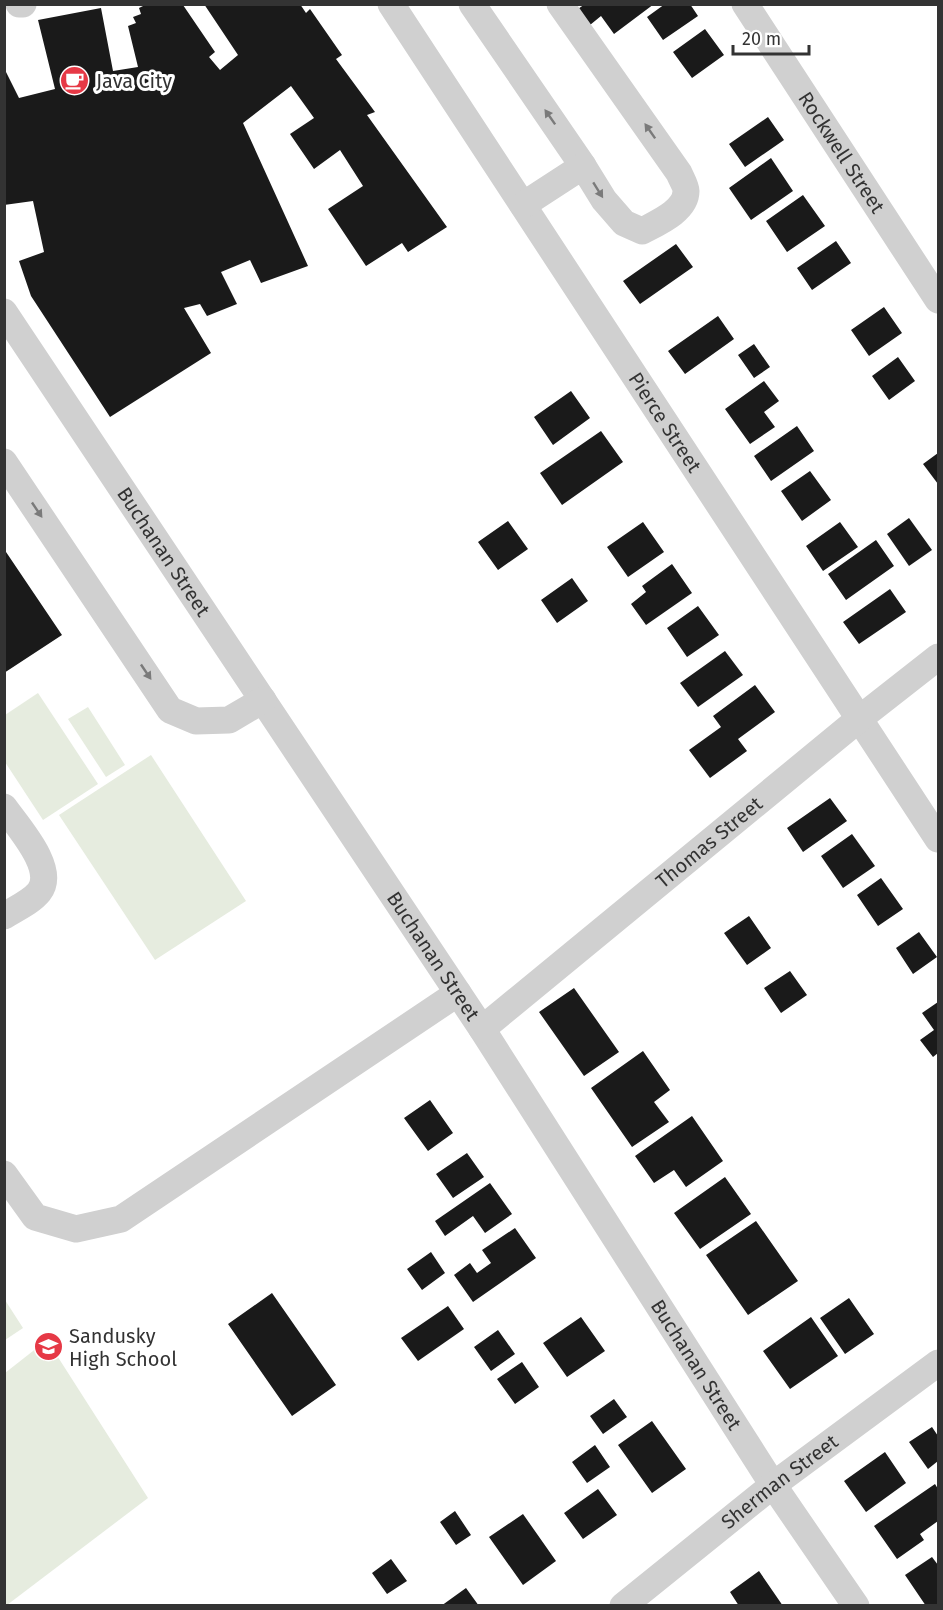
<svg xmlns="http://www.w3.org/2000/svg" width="943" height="1610" font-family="'Fira Sans',sans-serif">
<rect width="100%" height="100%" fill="#fff"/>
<path fill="#e6ecdf" d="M38,693L98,784L43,820L5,762V715Z
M88,707L125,765L106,777L68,719Z
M151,755L246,901L155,960L59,815Z
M5,1300L23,1328L5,1340H4Z
M47,1340L148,1498L7,1605H5V1373Z"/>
<path fill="#1a1a1a" d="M147,4L183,5L215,52L209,57L220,70L238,55L204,4H300L306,13L310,9L342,55L336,59L375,112L367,115L447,227L408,252L402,243L366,266L328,209L363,186L340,150L314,169L290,134L314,118L291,86L243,123L308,266L261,283L250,260L221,272L237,304L207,316L200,304L184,308L211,353L110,417L31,296L19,261L44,252L33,201L4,205V68L19,98L55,89L38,20L101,8L113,71L138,67L128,26L136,23L133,17L141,14L139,8Z
M585,4L609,5L654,4L614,34L601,16L590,25L578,9Z
M665,4H690L698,16L663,40L647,17Z
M705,29L724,55L692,78L673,52Z
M768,117L784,140L745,167L729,144Z
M771,158L793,191L751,220L729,188Z
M803,195L825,226L787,252L766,221Z
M836,241L851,263L812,290L797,268Z
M676,244L693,267L640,304L623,281Z
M884,307L902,333L869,356L851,330Z
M718,316L734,339L685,374L668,351Z
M754,344L770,367L754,378L738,355Z
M898,357L915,381L889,400L872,376Z
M764,381L779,401L764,412L775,427L750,444L725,409Z
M571,391L590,418L553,445L534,417Z
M797,426L814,451L771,481L754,456Z
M601,431L623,462L562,505L540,473Z
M938,453V484L923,464Z
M810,471L831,500L802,521L781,491Z
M909,518L932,550L909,566L887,534Z
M508,521L528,549L498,570L478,542Z
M643,522L664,552L628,577L607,547Z
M840,522L858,547L823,571L806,546Z
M876,540L894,566L846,600L828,574Z
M4,549L62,635L4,673Z
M672,564L692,593L646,625L631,604L646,592L642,586Z
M572,578L588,601L557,623L541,600Z
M890,589L906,612L859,644L843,622Z
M698,606L719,635L687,657L667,628Z
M725,651L743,675L698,707L680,683Z
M755,685L775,712L738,739L747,751L710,778L689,750L721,727L713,716Z
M830,798L847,821L803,852L787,828Z
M852,834L875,866L843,888L821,856Z
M881,878L903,909L878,926L857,895Z
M749,916L771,948L747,965L724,933Z
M919,932L937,957L913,974L896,948Z
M790,971L807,995L781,1013L764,988Z
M574,988L619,1052L584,1076L539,1012Z
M938,1002V1053L933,1057L920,1040L934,1030L922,1013Z
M643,1051L670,1090L654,1102L669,1122L632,1147L591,1088Z
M430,1100L453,1133L428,1151L404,1118Z
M692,1116L723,1161L686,1187L674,1170L654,1183L635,1156Z
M467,1153L484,1177L453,1198L436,1174Z
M725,1177L751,1214L700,1249L674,1213Z
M490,1183L512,1214L485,1233L473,1216L445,1236L435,1221Z
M756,1221L798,1281L748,1315L706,1255Z
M515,1228L536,1258L473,1302L454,1275L470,1263L477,1273L491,1263L482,1250Z
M431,1252L445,1273L422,1290L407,1269Z
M272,1293L336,1385L292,1416L228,1324Z
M849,1298L874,1334L845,1354L820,1318Z
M448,1306L464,1329L418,1361L401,1338Z
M581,1317L605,1351L567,1377L543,1343Z
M811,1317L838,1356L790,1389L763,1351Z
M498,1330L515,1354L491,1371L474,1347Z
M522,1362L539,1387L515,1404L497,1379Z
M614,1399L627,1417L603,1434L590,1416Z
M652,1421L686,1469L652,1493L618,1445Z
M932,1427L938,1436V1461L928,1469L909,1442Z
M595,1445L610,1467L587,1483L572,1462Z
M885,1452L906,1483L866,1512L844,1481Z
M935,1484L938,1489V1521L920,1534L924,1540L897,1559L874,1526Z
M598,1489L617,1515L583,1539L564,1513Z
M455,1511L471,1535L456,1545L440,1522Z
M523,1514L556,1561L523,1585L489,1537Z
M932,1557L938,1565V1603L935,1606H926L905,1575Z
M391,1559L407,1581L387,1594L372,1573Z
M759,1571L783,1606H739L730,1592Z
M466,1588L479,1606H441Z"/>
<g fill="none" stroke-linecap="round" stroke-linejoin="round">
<g stroke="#d0d0d0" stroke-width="27">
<path d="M19,4H23"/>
<path id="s1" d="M391,4L938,839"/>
<path d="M472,4L583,166"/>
<path id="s2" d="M745,4L938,300"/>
<path d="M523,205L583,166L604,200L624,223L642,231C657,223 686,211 686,191C686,186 681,178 679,173L560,4"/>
<path id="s3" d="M4,312L482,1029L773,1485L856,1606"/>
<path d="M4,462L170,710L196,721L229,720L263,700"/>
<path d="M4,807C18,827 57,869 39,892C31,902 15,909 4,916"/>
<path id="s4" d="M482,1029L859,719L938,657"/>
<path d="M4,1174L35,1217L76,1229L121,1219L458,993"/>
<path id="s5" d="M623,1606L773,1485L938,1363"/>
</g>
</g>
<defs><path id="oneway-solid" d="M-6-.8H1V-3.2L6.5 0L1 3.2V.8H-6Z" transform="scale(1.5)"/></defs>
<g fill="#7a7a7a">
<use href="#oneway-solid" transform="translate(550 117) rotate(-125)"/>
<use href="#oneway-solid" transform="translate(650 131) rotate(-125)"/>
<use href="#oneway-solid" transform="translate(598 190) rotate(58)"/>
<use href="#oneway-solid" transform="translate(37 510) rotate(56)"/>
<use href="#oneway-solid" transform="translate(146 672) rotate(56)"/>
</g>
<defs>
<symbol id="cafe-disc" viewBox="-11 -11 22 22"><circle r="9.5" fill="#e63946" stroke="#fff"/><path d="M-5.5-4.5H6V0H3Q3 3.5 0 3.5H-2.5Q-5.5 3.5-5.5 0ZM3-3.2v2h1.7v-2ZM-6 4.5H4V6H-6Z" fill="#fff"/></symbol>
<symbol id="school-disc" viewBox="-11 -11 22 22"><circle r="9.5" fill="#e63946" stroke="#fff"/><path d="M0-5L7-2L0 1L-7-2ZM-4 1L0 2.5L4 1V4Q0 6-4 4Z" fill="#fff"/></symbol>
</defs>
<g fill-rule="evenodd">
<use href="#cafe-disc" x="58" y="64" width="33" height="33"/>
<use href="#school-disc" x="32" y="1330" width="33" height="33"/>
</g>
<g text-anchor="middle" stroke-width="6" stroke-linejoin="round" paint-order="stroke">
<g font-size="20" fill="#333" stroke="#fff" text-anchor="start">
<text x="96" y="88">Java City</text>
<text x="69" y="1343">Sandusky<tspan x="69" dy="23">High School</tspan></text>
</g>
<g font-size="20" fill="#333" stroke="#fff">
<text dy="7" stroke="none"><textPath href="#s2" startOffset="177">Rockwell Street</textPath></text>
<text dy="7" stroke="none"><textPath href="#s1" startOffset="500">Pierce Street</textPath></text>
<text dy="7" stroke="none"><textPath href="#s3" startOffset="288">Buchanan Street</textPath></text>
<text dy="7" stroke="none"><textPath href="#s4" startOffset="294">Thomas Street</textPath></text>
<text dy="7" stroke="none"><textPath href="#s3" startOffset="774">Buchanan Street</textPath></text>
<text dy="7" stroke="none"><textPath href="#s3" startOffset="1260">Buchanan Street</textPath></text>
<text dy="7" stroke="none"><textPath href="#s5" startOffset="200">Sherman Street</textPath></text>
</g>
</g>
<rect width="943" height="1610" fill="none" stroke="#333333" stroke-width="12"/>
<path d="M733 45v9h76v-9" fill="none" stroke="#333333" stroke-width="3"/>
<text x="742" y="45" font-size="18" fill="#333333" stroke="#ffffff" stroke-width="4.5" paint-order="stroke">20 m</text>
</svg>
